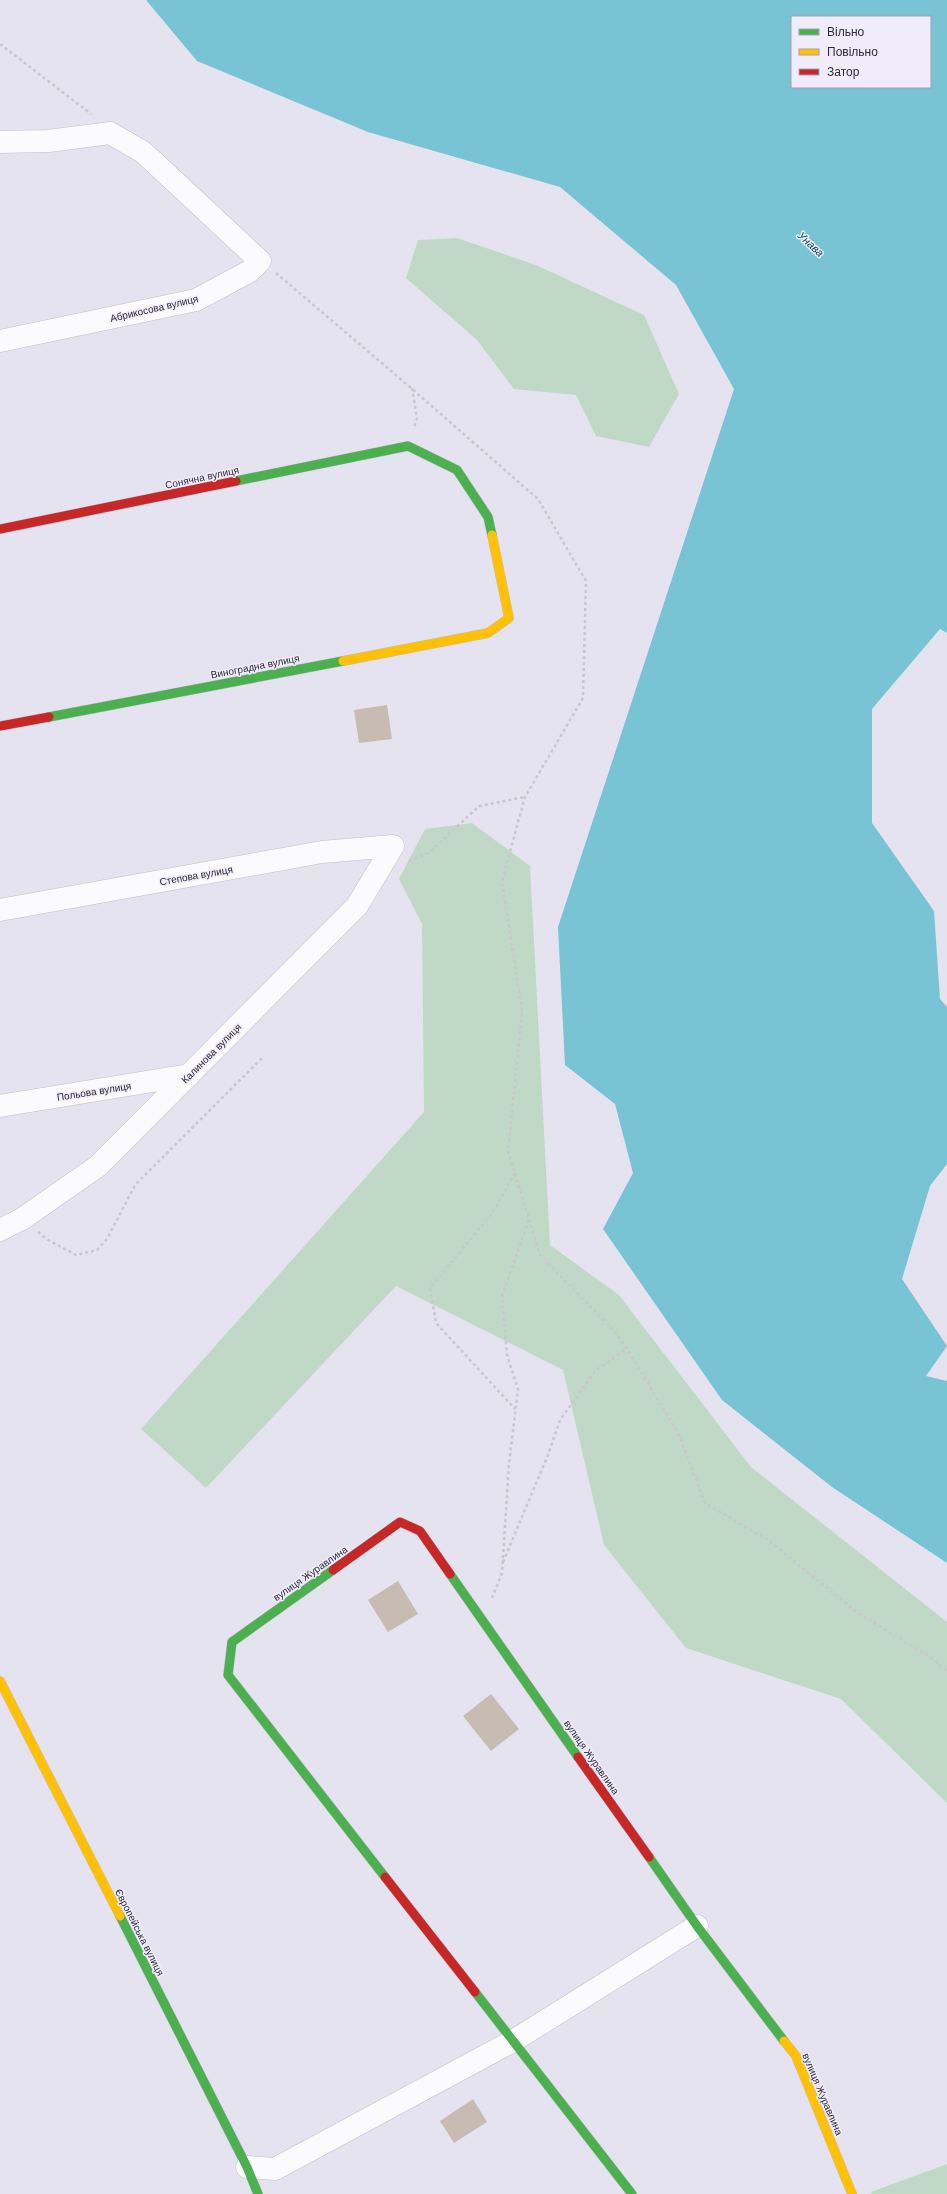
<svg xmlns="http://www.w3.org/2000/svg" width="947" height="2194" font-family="Helvetica,sans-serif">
<rect width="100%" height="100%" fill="#e6e3f1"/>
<path fill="#c0d9c6" d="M457,238L536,265L644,315L679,394L649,447L596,436L576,395L514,389L477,340L406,278L418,240Z
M472,823L530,866L550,1245L619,1295L751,1467L947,1622V1803L841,1699L686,1648L604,1545L563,1370L396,1286L206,1488L141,1429L424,1112L422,924L399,879L425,829Z
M947,2164V2194H872L871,2192Z"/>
<path fill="#79c4d4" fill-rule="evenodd" d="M146,0H947V633L940,629L872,709V823L934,911L940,999L947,1007V1164L930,1186L902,1279L947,1346L926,1376L947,1381V1563L832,1487L722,1400L603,1229L633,1173L615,1104L565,1065L558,927L734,389L676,285L560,187L368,132L197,61ZM792,17H930V87H792Z"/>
<path fill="#c8bbb1" d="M387,705L392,739L359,743L354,710Z
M398,1581L418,1614L388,1632L368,1600Z
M491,1694L519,1729L491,1751L463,1716Z
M473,2099L487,2122L454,2143L440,2121Z"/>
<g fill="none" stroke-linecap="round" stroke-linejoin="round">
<defs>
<path id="street" d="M0,142L48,141L110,133L143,152L260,261L250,271L196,300L0,341
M0,910L322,852L393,846
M0,1106L189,1075
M0,1230L22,1219L98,1166L357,906L393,846
M247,2167L275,2169L513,2041L697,1926"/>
<path id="fast" d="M236,481L408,446L457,470L488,517L492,535
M49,717L343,661
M333,1570L232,1642L228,1675L385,1877
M450,1574L578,1757
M649,1857L697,1926L784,2041
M120,1916L247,2167L258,2194
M475,1992L632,2194"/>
<path id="slow" d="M343,661L488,633L509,618L492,535
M0,1681L120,1916
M784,2041L796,2056L852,2194"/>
<path id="jam" d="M0,529L236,481
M0,726L49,717
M333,1570L400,1522L420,1531L450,1574
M578,1757L649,1857
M385,1877L475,1992"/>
</defs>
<use href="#street" stroke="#c1bfc9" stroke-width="23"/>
<use href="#fast" stroke="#c1bfc9" stroke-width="10"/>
<use href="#slow" stroke="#c1bfc9" stroke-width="10"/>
<use href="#jam" stroke="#c1bfc9" stroke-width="10"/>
<path stroke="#c7c7cc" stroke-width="2.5" stroke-dasharray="3 3" stroke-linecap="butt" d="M0,44L91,114
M276,273L411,388L538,499L586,581L583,698L525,797L502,881L522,1012L508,1151L540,1255L615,1332L627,1349L678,1433L705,1503L768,1540L858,1613L930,1657L947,1671
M412,388L417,418L414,428
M409,861L430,852L479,806L525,797
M515,1173L493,1212L430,1288L436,1323L515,1409
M38,1232L48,1240L76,1255L97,1250L107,1239L135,1185L262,1058
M503,1562L548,1455L560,1420L596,1370L627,1349
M492,1598L502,1573L509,1464L518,1389L507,1355L502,1296L529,1220"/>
<use href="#street" stroke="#fbfbfd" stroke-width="22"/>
<use href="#fast" stroke="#4caf50" stroke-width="9"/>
<use href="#slow" stroke="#ffc107" stroke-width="9"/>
<use href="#jam" stroke="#c62828" stroke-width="9"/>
</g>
<g text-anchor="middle" stroke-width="3" stroke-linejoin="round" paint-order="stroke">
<g font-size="10" fill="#2f2c36" stroke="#f0ecfc">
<text transform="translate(154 308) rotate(-13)" y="4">Абрикосова вулиця</text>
<text transform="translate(202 477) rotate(-12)" y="4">Сонячна вулиця</text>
<text transform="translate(255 666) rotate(-11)" y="4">Виноградна вулиця</text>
<text transform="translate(196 875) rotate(-10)" y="4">Степова вулиця</text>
<text transform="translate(211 1053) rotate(-45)" y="4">Калинова вулиця</text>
<text transform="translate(94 1091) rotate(-9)" y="4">Польова вулиця</text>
<text transform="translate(310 1573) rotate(-35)" y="4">вулиця Журавлина</text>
<text transform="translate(592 1757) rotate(55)" y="4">вулиця Журавлина</text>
<text transform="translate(140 1932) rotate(63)" y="4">Європейська вулиця</text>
<text transform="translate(823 2094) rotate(67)" y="4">вулиця Журавлина</text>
</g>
<g font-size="11" font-style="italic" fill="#064a52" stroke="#f0ecfc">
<text transform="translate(811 244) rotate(43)" y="4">Унава</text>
</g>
</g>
<rect x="791" y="16" width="140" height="72" fill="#f0ecfc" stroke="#a39fad"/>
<rect x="799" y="29" width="20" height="6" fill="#4caf50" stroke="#a39fad"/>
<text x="827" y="36" font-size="12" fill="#2f2c36">Вільно</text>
<rect x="799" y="49" width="20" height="6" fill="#ffc107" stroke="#a39fad"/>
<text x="827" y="56" font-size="12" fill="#2f2c36">Повільно</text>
<rect x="799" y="69" width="20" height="6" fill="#c62828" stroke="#a39fad"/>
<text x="827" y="76" font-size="12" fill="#2f2c36">Затор</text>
</svg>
